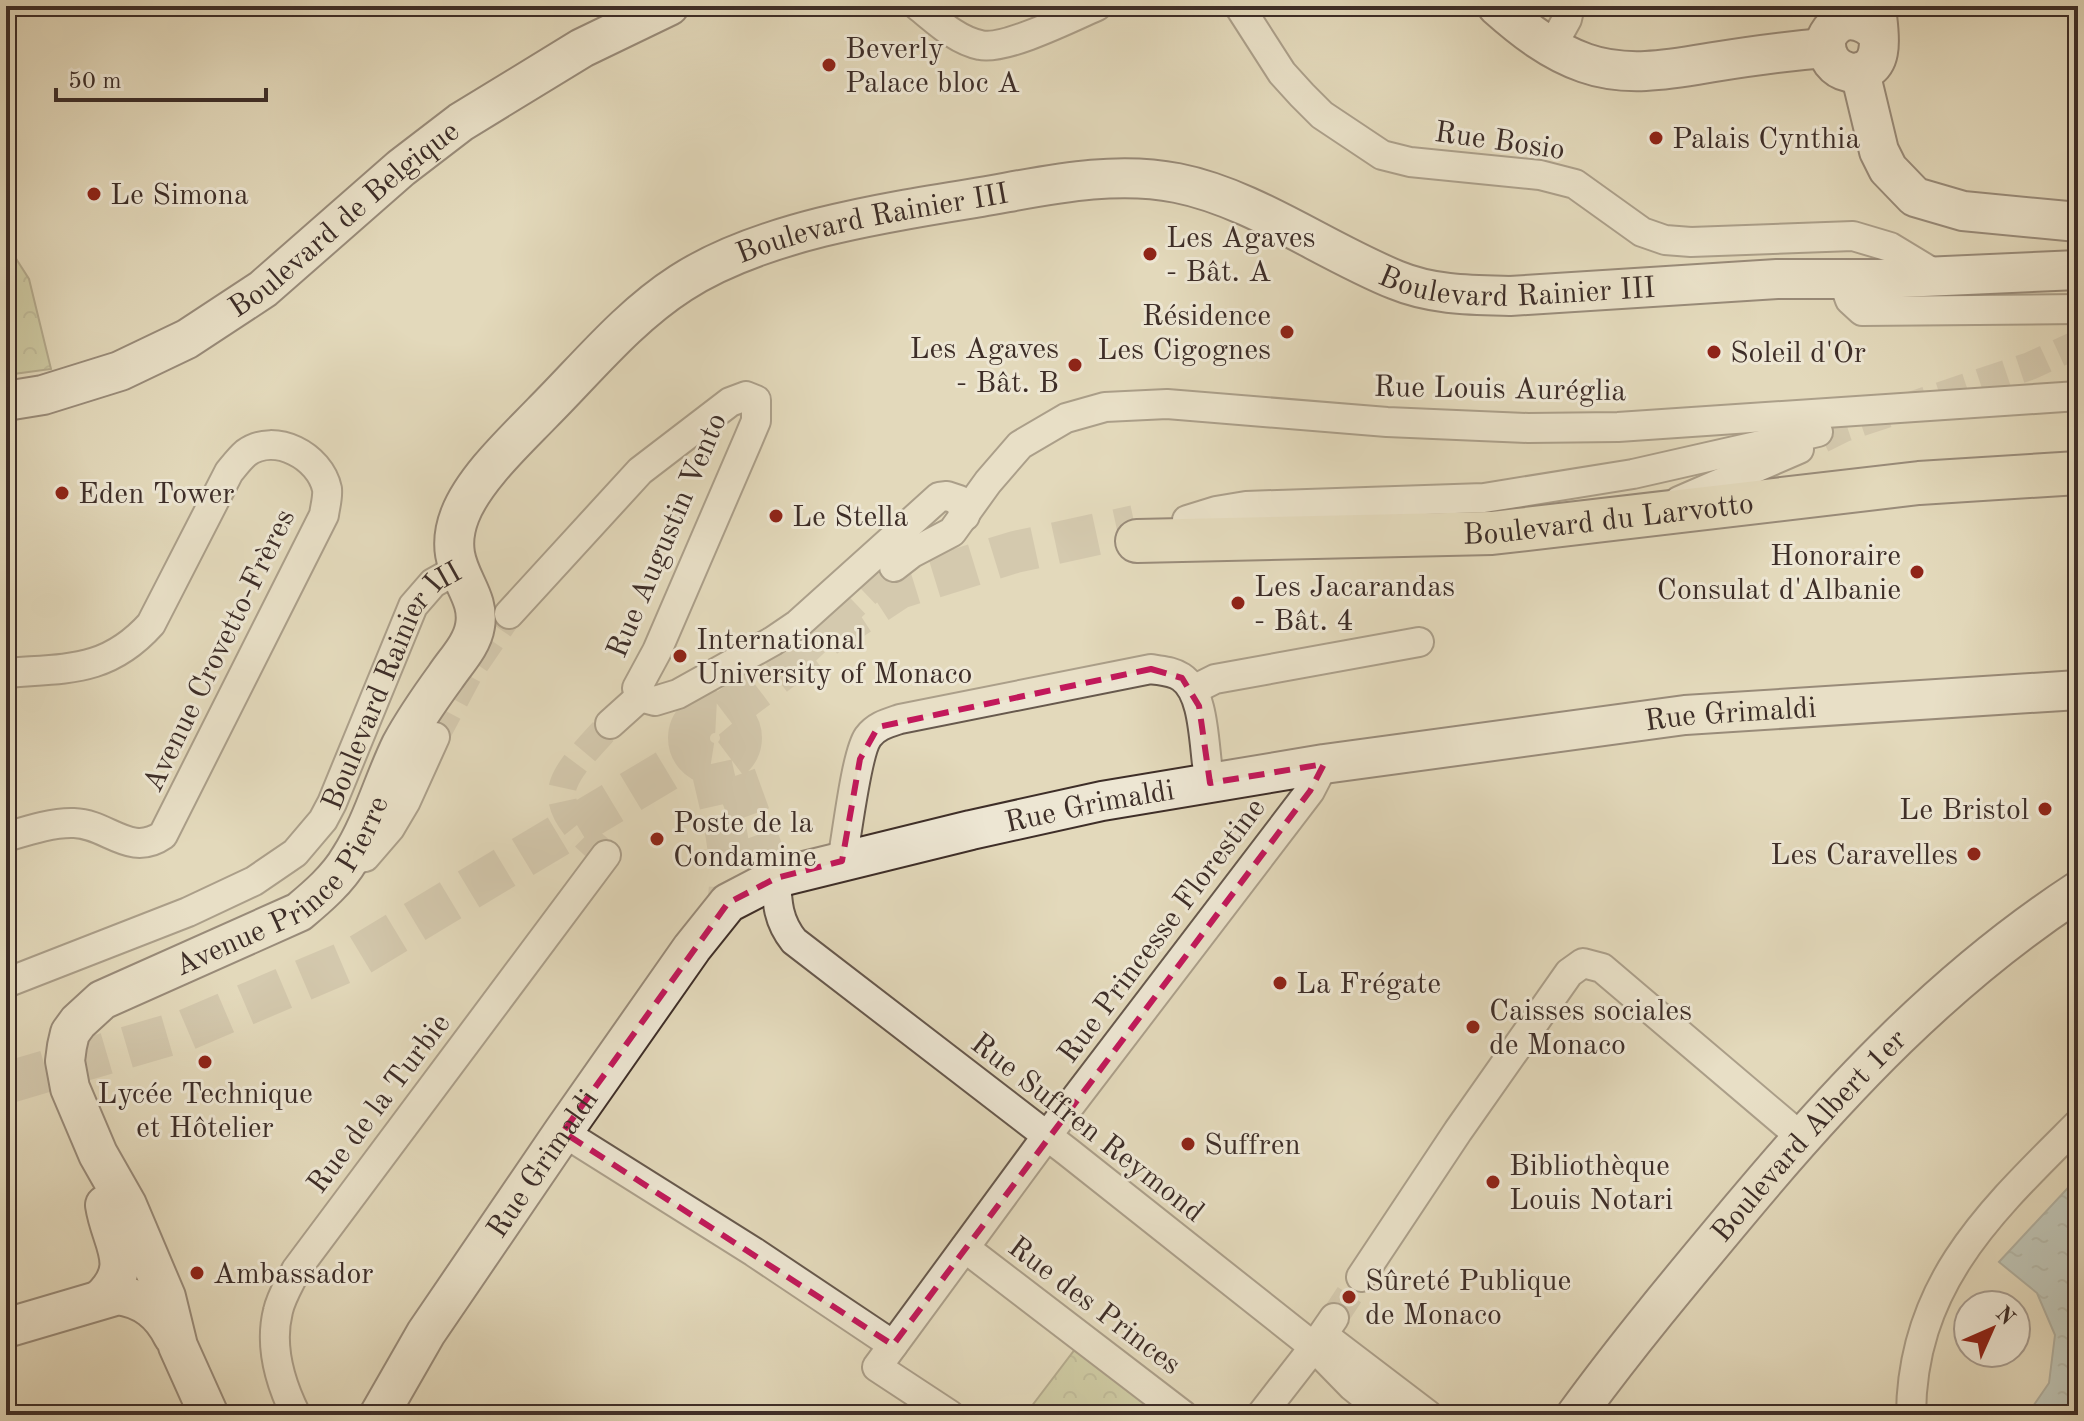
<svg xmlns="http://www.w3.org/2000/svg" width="2084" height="1421" font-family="'Old Standard TT',serif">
<defs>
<pattern id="forest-crowns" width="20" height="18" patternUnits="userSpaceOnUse" patternTransform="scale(2)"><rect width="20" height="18" fill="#b9be8d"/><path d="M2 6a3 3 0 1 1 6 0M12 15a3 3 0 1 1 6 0" fill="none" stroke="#989b73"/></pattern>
<pattern id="water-ripples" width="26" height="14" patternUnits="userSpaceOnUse" patternTransform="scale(2)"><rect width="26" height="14" fill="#9ab7bb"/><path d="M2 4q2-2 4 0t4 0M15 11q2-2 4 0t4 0" fill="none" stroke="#7f9598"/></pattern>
</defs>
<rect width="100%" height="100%" fill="#e3d9bb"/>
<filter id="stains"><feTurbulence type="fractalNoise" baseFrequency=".0025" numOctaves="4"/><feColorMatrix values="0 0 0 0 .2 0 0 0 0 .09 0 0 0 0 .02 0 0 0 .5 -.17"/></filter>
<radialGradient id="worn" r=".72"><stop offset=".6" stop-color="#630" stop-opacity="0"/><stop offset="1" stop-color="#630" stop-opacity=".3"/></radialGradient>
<path fill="url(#forest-crowns)" stroke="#7c765a" stroke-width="2" d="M6,243L29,279L51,369L6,375Z
M1079,1344L1170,1415H1025Z"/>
<path fill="url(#water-ripples)" stroke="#758080" stroke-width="2" d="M2078,1177V1415H2027L2049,1383L2055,1335L2037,1293L1999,1262Z"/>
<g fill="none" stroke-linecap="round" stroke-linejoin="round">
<path stroke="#c2b79e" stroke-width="28" stroke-dasharray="28 14" stroke-linecap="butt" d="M1822,439L1844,428L2030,366L2078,344
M805,652L894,567
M435,737L469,673L509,614
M606,855C587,840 553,811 564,783C571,764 596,740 610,724
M1334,1318L1361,1277"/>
<path stroke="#c2b79e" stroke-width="42" stroke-dasharray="42 21" stroke-linecap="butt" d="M689 738a26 26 0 1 1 52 0a26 26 0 1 1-52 0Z
M724,713L827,635L899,588L1015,552L1135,526
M711,764C721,810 736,857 728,903
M735,776L764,856L776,878
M6,1083L186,1030L353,959L694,754"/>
<defs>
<g id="street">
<path d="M918,6C937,21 956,40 980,45C1004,51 1072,17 1097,6"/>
<path d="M1239,6L1282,73L1302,95L1322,115L1382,155L1410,162L1540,175L1575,184L1642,232L1665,240L1691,242L1853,236L1890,247L1938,276"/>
<path d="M1551,48L1567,19L1570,6"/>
<path d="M1842,278L1850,300L1862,311L2078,309"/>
<path d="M1679,501L1799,449"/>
<path d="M1187,520L1216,511L1246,506L1484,498L1633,474L1818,432"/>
<path d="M894,567L912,553L952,532L988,482L1020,445L1066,418L1105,407L1167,404L1387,422L1528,428L1618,427L2078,396"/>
<path d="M509,614L640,471L730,402L746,396L756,400V421L748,440L657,651L637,688L640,697"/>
<path d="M6,673C66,668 107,673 151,624L229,472C234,466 240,458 246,453C275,432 320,456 327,489C328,497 325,507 324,515L163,835C130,858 108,824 74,823C53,822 26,831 6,837"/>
<path d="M1193,690L1215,679L1419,642"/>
<path d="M640,697L655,701L678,694L773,641L798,624L939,497L947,496L959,500L965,516"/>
<path d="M610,724L640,697"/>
<path d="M355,859L365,857L390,828L406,801L435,737"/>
<path d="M842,861C847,836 856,754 868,737C876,726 888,723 900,719L1151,669C1161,671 1172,671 1181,677C1207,694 1203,754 1210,783"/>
<path d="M776,878C777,903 778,921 794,941L1068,1152L1314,1347L1352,1386L1388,1415"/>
<path id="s1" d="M6,983L188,912L254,881L295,853L323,820L332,803L413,606L433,583L458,569"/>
<path d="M563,1132L754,1252L893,1345"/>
<path d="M965,1248L1183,1415"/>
<path d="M1361,1277L1458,1131L1569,973L1583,963L1602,968L1801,1137"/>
<path d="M1323,1335L1428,1415"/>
<path d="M296,1415C280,1383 269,1347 278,1311C281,1297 290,1283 296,1270L606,855"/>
<path d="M950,1415L877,1367L1046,1137L1310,791L1324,764"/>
<path d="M1261,1415L1314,1347L1334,1318"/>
<path d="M1911,1415C1912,1283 1991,1211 2078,1124"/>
</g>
<g id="secondary">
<path d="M1497,6C1524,30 1551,51 1585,63C1627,78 1672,69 1714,62C1751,56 1788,51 1825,48"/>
<path d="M1876,6C1877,20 1881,38 1878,52C1872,85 1823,77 1826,39C1837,14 1860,16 1878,34"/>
<path d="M1860,72L1879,151L1888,169L1915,197L1963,211L2078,222"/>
<path id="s2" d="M6,401L43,395L120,371L187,339L263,289L401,168L461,122L582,48L669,6"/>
<path d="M102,1298C136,1265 111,1244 105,1205"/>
<path d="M6,1328L118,1295C144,1299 161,1312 173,1336"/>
<path id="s3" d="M209,1415L178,1346L166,1297L127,1205L98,1154L70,1088L65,1061L67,1046L70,1033L78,1022L102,1000L299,912C317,897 338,879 350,858C372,824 383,782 401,745C414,721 430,698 446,676C456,661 472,645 475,626C482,588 439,569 460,515C474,479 515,441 542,413C586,369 628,317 681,283C761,231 887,212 981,197C1045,186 1112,170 1177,183C1253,198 1324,251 1396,280C1432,295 1471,295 1510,296L1777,279H1879L2078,270"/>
<path id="s4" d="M379,1415L426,1333L563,1132L692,948L728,903L776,878L971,830L1102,801L1324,764L1685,715L2078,690"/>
<path id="s5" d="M1576,1415C1627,1345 1683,1278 1739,1211C1839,1091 1946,977 2078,891"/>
</g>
<g id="primary">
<path id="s6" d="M1137,541L1492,533L1919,483L2078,473"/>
</g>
</defs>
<use href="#street" stroke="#67594d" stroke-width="32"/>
<use href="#secondary" stroke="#3e2e28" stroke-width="42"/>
<use href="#primary" stroke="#3e2e28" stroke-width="46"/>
<use href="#street" stroke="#ede6d3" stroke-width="28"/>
<use href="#secondary" stroke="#ede6d3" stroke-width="38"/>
<use href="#primary" stroke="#e3d9bb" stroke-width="42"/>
</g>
<path d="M0 0H2084V1421H0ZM1151,669L1182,678L1199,706L1210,783L1324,764L1310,791L893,1345L563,1132L728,903L776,878L842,861L860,759L878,727Z" fill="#e3d9bb" fill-opacity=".55" fill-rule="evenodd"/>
<path fill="none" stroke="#c2185b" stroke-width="6" stroke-dasharray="16 10" stroke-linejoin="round" d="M1151,669L1182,678L1199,706L1210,783L1324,764L1310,791L893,1345L563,1132L728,903L776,878L842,861L860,759L878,727Z"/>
<g fill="#8f2418" stroke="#ede6d3" stroke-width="3">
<circle cx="829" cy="65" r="8"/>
<circle cx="1656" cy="138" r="8"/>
<circle cx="94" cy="194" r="8"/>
<circle cx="1150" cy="254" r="8"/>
<circle cx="1287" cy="332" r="8"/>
<circle cx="1714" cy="352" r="8"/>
<circle cx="1075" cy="365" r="8"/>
<circle cx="62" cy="493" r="8"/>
<circle cx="776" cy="516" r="8"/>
<circle cx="1917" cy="572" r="8"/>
<circle cx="1238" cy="603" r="8"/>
<circle cx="680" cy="656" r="8"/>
<circle cx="2045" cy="809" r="8"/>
<circle cx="657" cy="839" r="8"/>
<circle cx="1974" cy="854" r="8"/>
<circle cx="1280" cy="983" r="8"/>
<circle cx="1473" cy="1027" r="8"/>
<circle cx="205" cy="1062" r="8"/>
<circle cx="1188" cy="1144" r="8"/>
<circle cx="1493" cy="1182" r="8"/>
<circle cx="197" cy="1273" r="8"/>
<circle cx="1349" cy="1297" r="8"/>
</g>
<g text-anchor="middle" stroke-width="6" stroke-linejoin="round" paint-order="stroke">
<g font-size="30" fill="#3e2e28" stroke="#ede6d3" text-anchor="start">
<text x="845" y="58">Beverly<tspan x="845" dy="34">Palace bloc A</tspan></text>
<text x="1672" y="148">Palais Cynthia</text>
<text x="110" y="204">Le Simona</text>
<text x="1166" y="247">Les Agaves<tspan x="1166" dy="34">- Bât. A</tspan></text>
<text x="1271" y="325" text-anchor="end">Résidence<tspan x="1271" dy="34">Les Cigognes</tspan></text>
<text x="1059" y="358" text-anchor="end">Les Agaves<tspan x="1059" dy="34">- Bât. B</tspan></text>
<text x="1730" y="362">Soleil d'Or</text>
<text x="78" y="503">Eden Tower</text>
<text x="792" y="526">Le Stella</text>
<text x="1901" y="565" text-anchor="end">Honoraire<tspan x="1901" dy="34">Consulat d'Albanie</tspan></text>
<text x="1254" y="596">Les Jacarandas<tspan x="1254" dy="34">- Bât. 4</tspan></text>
<text x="696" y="649">International<tspan x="696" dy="34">University of Monaco</tspan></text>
<text x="2029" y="819" text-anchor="end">Le Bristol</text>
<text x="673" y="832">Poste de la<tspan x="673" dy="34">Condamine</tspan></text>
<text x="1958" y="864" text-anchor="end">Les Caravelles</text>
<text x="1296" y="993">La Frégate</text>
<text x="1489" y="1020">Caisses sociales<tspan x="1489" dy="34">de Monaco</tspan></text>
<text x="205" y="1103" text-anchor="middle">Lycée Technique<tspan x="205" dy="34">et Hôtelier</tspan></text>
<text x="1204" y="1154">Suffren</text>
<text x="1509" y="1175">Bibliothèque<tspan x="1509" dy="34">Louis Notari</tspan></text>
<text x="213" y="1283">Ambassador</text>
<text x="1365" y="1290">Sûreté Publique<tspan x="1365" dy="34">de Monaco</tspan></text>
</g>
<g font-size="30" fill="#3e2e28" stroke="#ede6d3">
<text transform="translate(1500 140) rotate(8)" y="10">Rue Bosio</text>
<text dy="10" stroke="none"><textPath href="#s2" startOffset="390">Boulevard de Belgique</textPath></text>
<text dy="10" stroke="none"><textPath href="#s3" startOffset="1654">Boulevard Rainier III</textPath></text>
<text dy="10" stroke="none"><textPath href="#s3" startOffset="2326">Boulevard Rainier III</textPath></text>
<text transform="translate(1500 388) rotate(1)" y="10">Rue Louis Auréglia</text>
<text dy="10" stroke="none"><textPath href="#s6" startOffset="472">Boulevard du Larvotto</textPath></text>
<text transform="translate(666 535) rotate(-67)" y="10">Rue Augustin Vento</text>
<text transform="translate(218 650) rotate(-64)" y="10">Avenue Crovetto-Frères</text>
<text dy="10" stroke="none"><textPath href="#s1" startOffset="514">Boulevard Rainier III</textPath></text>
<text dy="10" stroke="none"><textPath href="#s4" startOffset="1644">Rue Grimaldi</textPath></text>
<text dy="10" stroke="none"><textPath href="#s4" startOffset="996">Rue Grimaldi</textPath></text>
<text dy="10" stroke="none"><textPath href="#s3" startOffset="678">Avenue Prince Pierre</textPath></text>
<text transform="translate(1161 930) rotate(-53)" y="10">Rue Princesse Florestine</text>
<text transform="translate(378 1103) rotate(-53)" y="10">Rue de la Turbie</text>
<text transform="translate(1088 1127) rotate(38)" y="10">Rue Suffren Reymond</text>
<text dy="10" stroke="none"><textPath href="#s5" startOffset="364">Boulevard Albert 1er</textPath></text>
<text dy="10" stroke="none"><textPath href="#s4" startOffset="300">Rue Grimaldi</textPath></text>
<text transform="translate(1095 1305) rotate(37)" y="10">Rue des Princes</text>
</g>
</g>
<rect width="2084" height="1421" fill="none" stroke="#e3d9bb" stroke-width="32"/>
<rect x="8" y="8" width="2068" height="1405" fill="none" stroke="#3e2e28" stroke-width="4"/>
<rect x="16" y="16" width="2052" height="1389" fill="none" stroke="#3e2e28" stroke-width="2"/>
<g transform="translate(1992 1329) rotate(45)"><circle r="38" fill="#ede6d3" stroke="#a79c8f" stroke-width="2"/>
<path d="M0-6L14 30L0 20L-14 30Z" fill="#8f2418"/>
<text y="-12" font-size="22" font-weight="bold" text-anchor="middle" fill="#3e2e28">N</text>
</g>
<path d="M56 88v12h210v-12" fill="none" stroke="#3e2e28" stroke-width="4"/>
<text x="68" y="88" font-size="24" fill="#3e2e28" stroke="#ede6d3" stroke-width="6" paint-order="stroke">50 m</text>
<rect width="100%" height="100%" filter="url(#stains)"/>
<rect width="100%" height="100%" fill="url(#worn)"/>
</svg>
